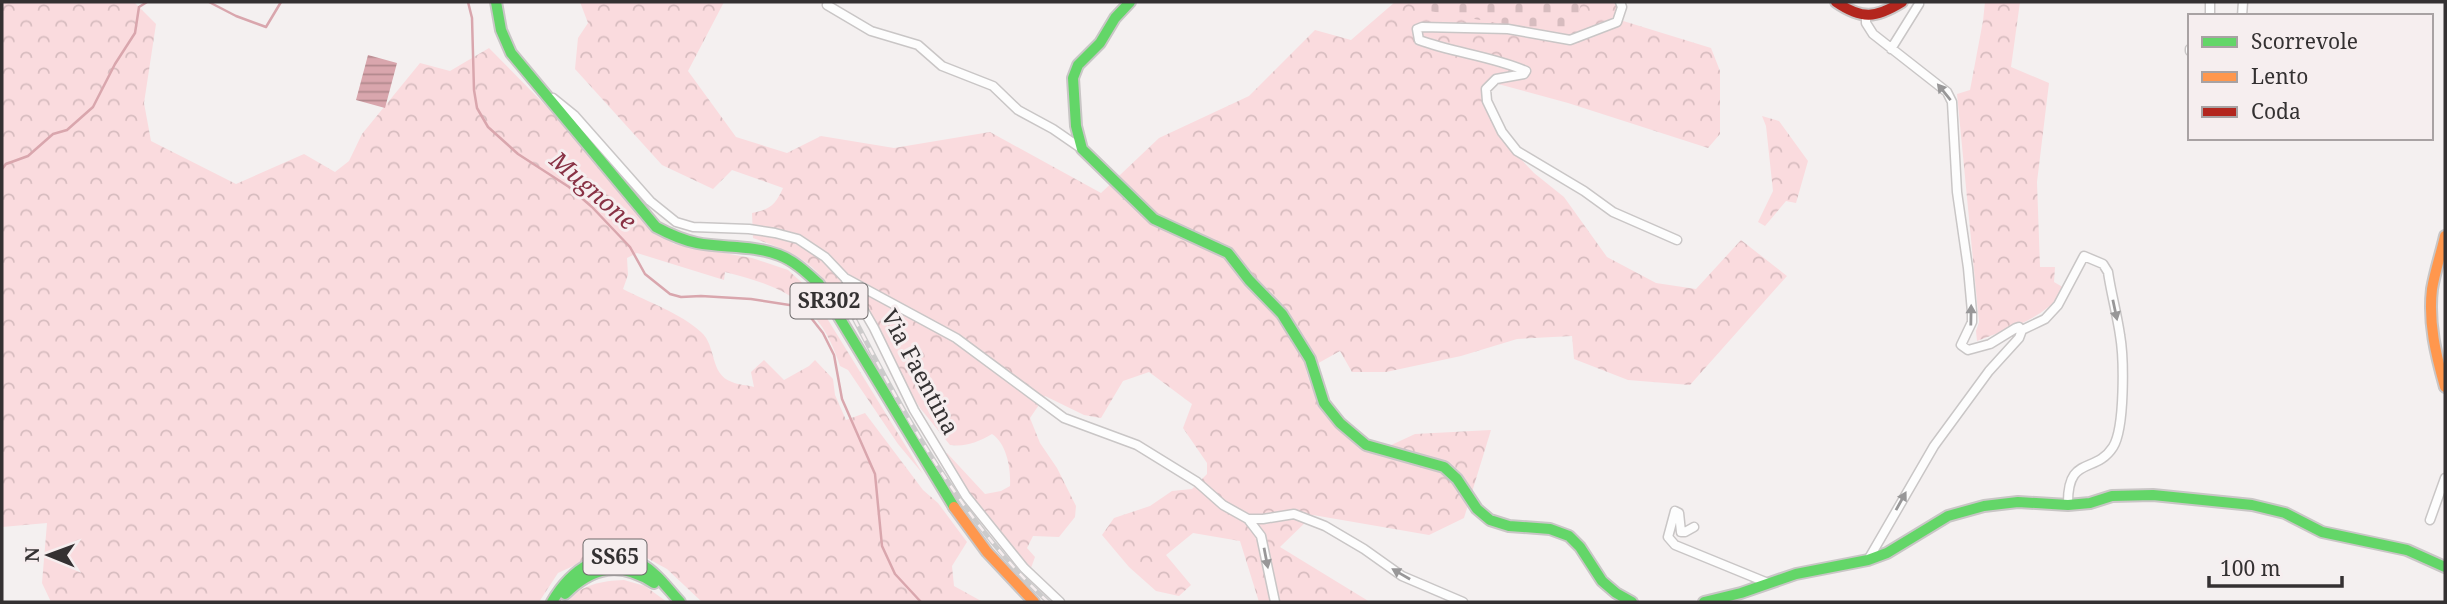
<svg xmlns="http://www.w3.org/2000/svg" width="2447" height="604" font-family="'Noto Serif',serif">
<defs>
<pattern id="forest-crowns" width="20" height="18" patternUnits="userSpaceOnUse" patternTransform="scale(1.75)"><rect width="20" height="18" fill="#fadbde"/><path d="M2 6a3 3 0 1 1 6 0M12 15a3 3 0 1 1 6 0" fill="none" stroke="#d7bcbf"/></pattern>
<pattern id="cemetery-stones" width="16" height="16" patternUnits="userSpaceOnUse" patternTransform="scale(1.75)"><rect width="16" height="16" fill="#fadbde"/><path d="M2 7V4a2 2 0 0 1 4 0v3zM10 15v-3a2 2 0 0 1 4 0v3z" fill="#d7bcbf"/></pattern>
<pattern id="water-rules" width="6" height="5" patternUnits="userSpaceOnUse" patternTransform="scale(1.75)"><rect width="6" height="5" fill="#d9a6ad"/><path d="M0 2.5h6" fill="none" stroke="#b1888d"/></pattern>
</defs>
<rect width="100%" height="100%" fill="#f4f0f0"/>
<path fill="url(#forest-crowns)" d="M2,2H134L156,24L144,103L151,141L236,184L304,154L335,172L349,161L362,134L420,63L450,71L489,48L547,107L650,226L674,244L752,258L788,270L809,289L923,474L898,444L848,370L840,366C820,303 785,287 725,272L724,280L637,253L627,258L628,275L623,289C648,302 680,313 701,332C717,346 709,374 732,382C738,385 747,385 754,387L751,372L764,360L784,380L809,366L815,360L833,379L835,395L846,420L865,413L923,490L938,503L967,542L952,566L954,586L983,602H702L667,569L634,551L599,554L558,573L539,602H51L42,583L47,523L2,527Z
M580,2H724L688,71L736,137L787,153L821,136L894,148L990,132L1101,193L1159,138L1249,96L1315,30L1351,40L1395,2H1625L1620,20L1711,48L1720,71V134L1708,148L1568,103L1487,81L1482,98L1502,139L1534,173L1564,197L1607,257L1656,283L1696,289L1741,240L1787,276L1690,385L1628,380L1574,359L1572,336L1517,339L1461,356L1386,372H1352L1340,351L1306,370C1319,416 1337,427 1374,453L1415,434L1491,430L1464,518L1429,535L1313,515L1280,547L1370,602H1259L1240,541L1193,533L1166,555L1191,585L1179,596L1156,591L1129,567L1102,535L1114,518L1150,506L1172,491L1192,489L1207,474V463L1183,428L1192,404L1149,372L1123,381L1101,418L1084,415L1045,396L1030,418L1040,443L1057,468L1076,506L1075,517L1059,537L1033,536L1027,548L1035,557L1031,568L995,529L943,457L947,453L985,494L1001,491L1010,486C1011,469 1007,444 992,434C978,442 967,447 950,445L920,408L842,282L829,286C809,258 784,249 753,238L752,213C770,210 776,204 783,188L732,170L713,189L662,165L575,69L578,38L588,23Z
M1985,2H2020L2011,67L2049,83L2037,182L2040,267H2055L2054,282L2066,289C2042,320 2012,327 1977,341L1976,331L1979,322L1957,94L1970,90L1983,21Z
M1762,116L1779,121L1808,161L1796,203L1786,201L1765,226L1758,222L1773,191L1766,126Z
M624,580L645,586L667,602H568C581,584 602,581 624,580Z"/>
<path fill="url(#cemetery-stones)" d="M1425,2H1581L1577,22H1579L1577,37L1424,10Z"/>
<path fill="url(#water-rules)" d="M368,55L397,63L385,108L356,100Z"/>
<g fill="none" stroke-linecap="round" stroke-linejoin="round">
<path stroke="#d9a6ad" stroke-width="2.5" d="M209,2L236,16L266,27L281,2
M468,2L472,18L474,90L477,108L488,127L518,154L569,187L592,207L630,247L645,274L670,294L681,297L701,296L751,299L796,306L808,314L823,333L834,355L842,399L875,474L882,546L895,574L921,602
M2,169L6,164L28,156L53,134L67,130L93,107L115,64L135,33L139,7L147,2"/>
<defs>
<path id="street" d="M1620,2L1622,7L1617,22L1570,40L1508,29L1422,27L1417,29L1419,40C1454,53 1492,56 1526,71L1524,74L1496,79L1486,89L1487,101L1502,132L1517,151L1584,191L1613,212L1677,240
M827,5L871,31L918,45L942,66L993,86L1018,110L1053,129L1082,149
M1866,16V23L1873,34L1947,92L1952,102L1957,192L1968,268L1972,312V322L1961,345L1968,350L1990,344L2016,328L2019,327L2022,330
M2210,16V2
M2242,16L2243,2
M1891,49L1919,4
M2190,49V51
M553,98L574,115L650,201L676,222L693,227L749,229L775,233L798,239L825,257L845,278L874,328L914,410L966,496L1024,568L1060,602
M847,279L956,338L1064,418L1137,445L1197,482L1223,505L1248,519H1263L1294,514L1325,526L1364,549L1402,576L1463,602
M2022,330L2045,319L2058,305L2084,256L2103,264L2108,272C2111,293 2117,314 2120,335C2124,358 2125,428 2113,447C2095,475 2067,454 2068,505
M1248,519L1261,536L1275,602
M2430,520L2445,478
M1694,527L1685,532H1681L1679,513L1675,511L1668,537L1675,545L1768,583
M1868,560L1934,446L1989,371L2019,338L2022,330"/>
<path id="fast" d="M496,2L501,30L511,53L656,227C669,234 682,240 697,243C724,248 753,245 779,255C795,261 807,273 819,284L954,507
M1130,2L1115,18L1100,43L1078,65L1073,78L1076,126L1082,149L1154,219L1228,253L1249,280L1282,314L1310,359L1324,403L1340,423L1366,445L1444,467L1457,479L1477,509L1490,520L1509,526L1550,529L1569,536L1580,547L1602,581L1616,593L1632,602
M565,594C593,566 620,561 654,583
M552,602C570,571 604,544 641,564C657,573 668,589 680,602
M1704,602L1741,593L1796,574L1868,560L1887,553L1948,516L1984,506L2018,502L2068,505L2090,503L2112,496L2153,495L2252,505L2285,513L2322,532L2407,550L2445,567"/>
<path id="slow" d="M2445,236C2441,254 2435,271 2432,289C2428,323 2436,355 2445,387
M954,507L987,552L1034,602"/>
<path id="jam" d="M1836,2C1862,20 1876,18 1902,2"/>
</defs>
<use href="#street" stroke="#c9c6c6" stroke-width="11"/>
<use href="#fast" stroke="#c9c6c6" stroke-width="14"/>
<use href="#slow" stroke="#c9c6c6" stroke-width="14"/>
<use href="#jam" stroke="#c9c6c6" stroke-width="14"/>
<use href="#street" stroke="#fdfdfd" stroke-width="8"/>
<use href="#fast" stroke="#63d668" stroke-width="10"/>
<use href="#slow" stroke="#ff974d" stroke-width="10"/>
<use href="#jam" stroke="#b3261e" stroke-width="10"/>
<defs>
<path id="rail" d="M840,291C897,402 957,517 1048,602"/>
</defs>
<use href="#rail" stroke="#cccbcb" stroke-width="5"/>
<use href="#rail" stroke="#f6eeef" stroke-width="2.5" stroke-dasharray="8" stroke-linecap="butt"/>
</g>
<defs><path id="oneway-solid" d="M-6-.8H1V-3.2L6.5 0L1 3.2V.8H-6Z" transform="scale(1.75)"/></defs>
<g fill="#989798">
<use href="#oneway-solid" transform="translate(1944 92) rotate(-129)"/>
<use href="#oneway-solid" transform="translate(2115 310) rotate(78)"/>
<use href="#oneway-solid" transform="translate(1971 315) rotate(-89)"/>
<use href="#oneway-solid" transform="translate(1901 501) rotate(-61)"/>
<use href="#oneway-solid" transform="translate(1266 558) rotate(79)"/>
<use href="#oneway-solid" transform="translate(1401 574) rotate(-150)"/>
</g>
<g text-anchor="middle" stroke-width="6" stroke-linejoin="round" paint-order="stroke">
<g fill="#f6eeef" stroke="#6e6a6b" stroke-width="2">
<rect x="790.5" y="283.5" width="77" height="35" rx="5"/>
<rect x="583.5" y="539.5" width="63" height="35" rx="5"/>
</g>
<g font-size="21" font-weight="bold" fill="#343132">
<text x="829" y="308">SR302</text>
<text x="615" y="564">SS65</text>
</g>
<g font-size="23" fill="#343132" stroke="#f6eeef">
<text transform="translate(920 372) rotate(62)" y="8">Via Faentina</text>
</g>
<g font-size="24" font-style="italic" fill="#883144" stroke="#f6eeef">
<text transform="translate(593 191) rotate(41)" y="8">Mugnone</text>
</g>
</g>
<rect width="2447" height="604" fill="none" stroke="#343132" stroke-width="7"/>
<rect x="2188" y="14" width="245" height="126" fill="#f6eeef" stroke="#a8a2a3" stroke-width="2"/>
<rect x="2202" y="37" width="35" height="10" fill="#63d668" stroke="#a8a2a3" stroke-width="2"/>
<text x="2251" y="49" font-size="21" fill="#343132">Scorrevole</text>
<rect x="2202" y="72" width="35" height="10" fill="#ff974d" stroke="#a8a2a3" stroke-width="2"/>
<text x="2251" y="84" font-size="21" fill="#343132">Lento</text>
<rect x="2202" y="107" width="35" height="10" fill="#b3261e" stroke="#a8a2a3" stroke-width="2"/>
<text x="2251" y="119" font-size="21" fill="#343132">Coda</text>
<g transform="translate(49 555) rotate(271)" stroke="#f6eeef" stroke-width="5" paint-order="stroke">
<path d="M0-5L12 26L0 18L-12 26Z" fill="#343132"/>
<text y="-10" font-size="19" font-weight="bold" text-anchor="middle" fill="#343132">N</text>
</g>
<path d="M2209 576v10h133v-10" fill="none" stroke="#343132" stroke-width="3.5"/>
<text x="2220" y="576" font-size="21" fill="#343132" stroke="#f6eeef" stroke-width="5" paint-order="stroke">100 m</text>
</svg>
